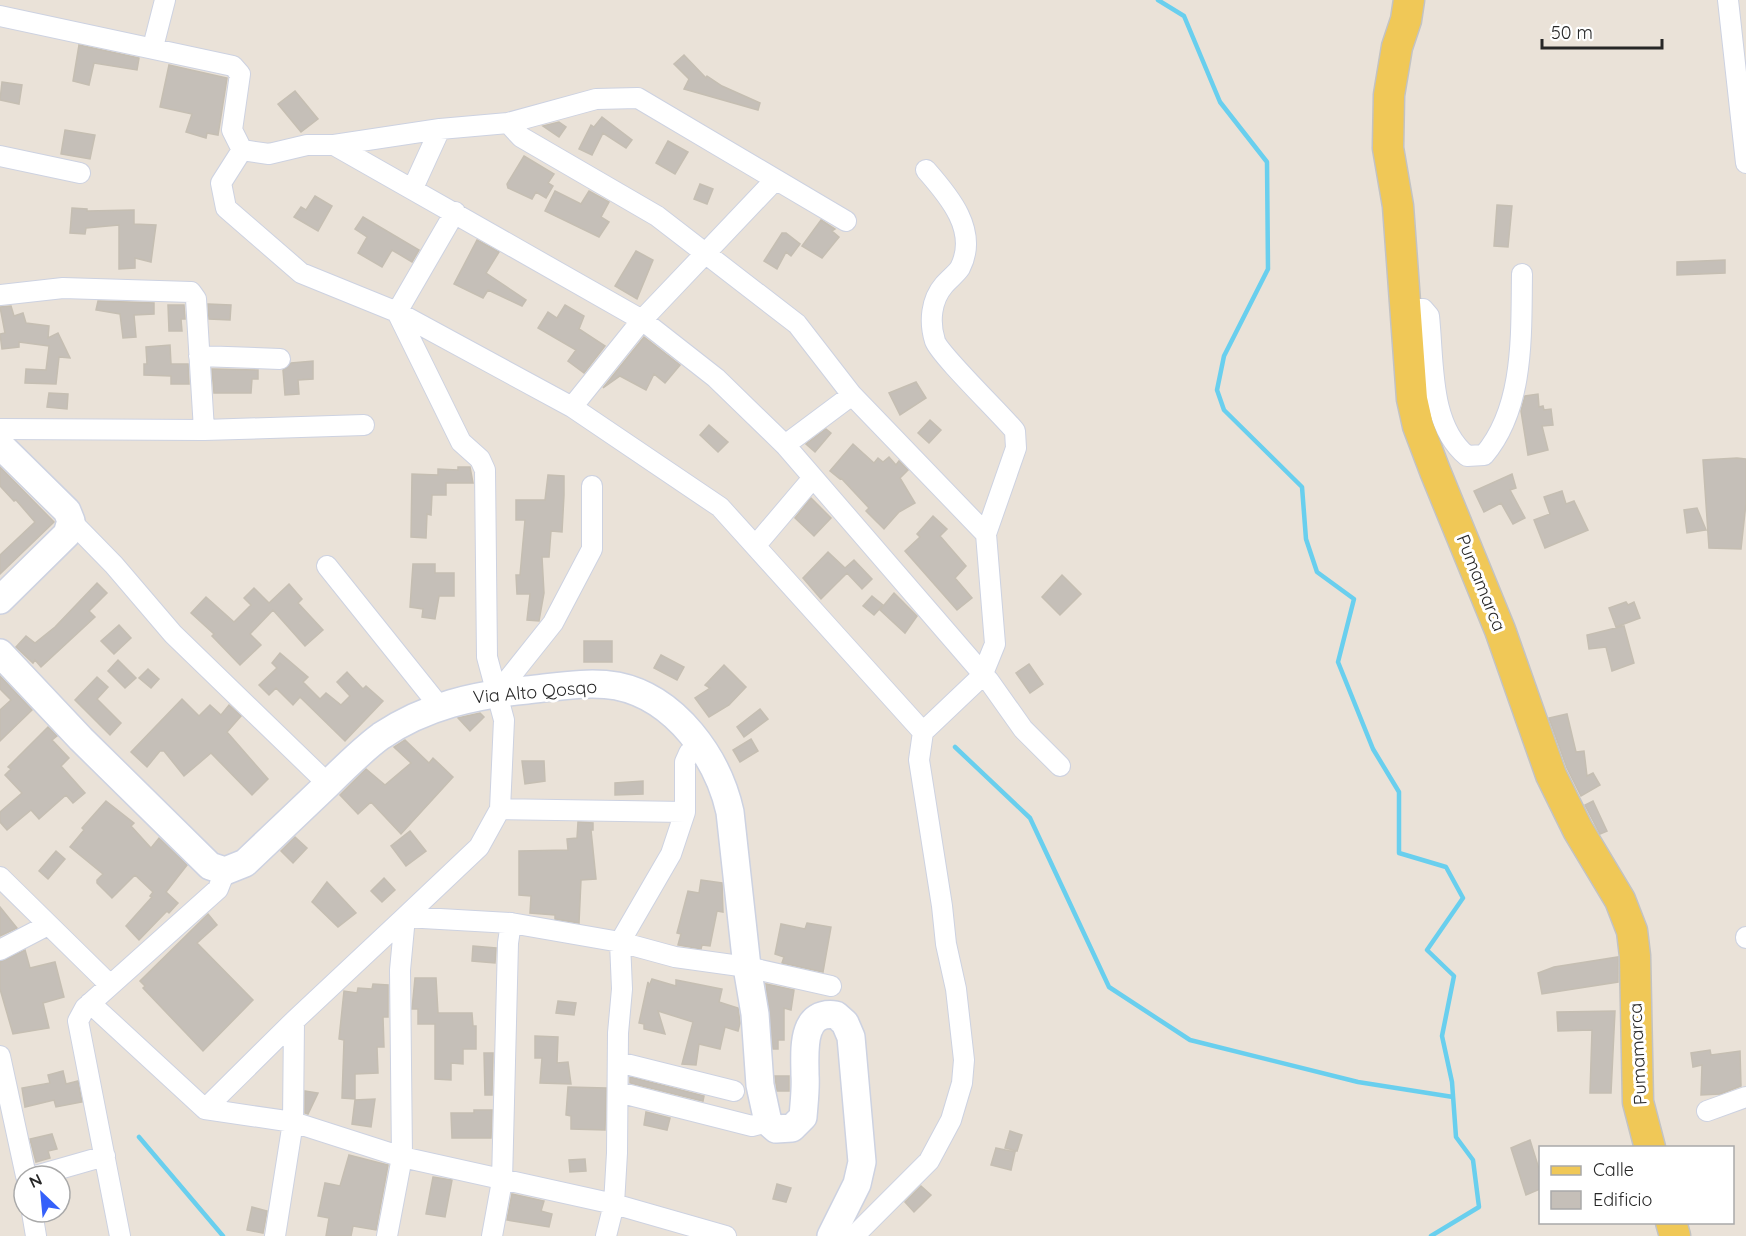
<svg xmlns="http://www.w3.org/2000/svg" width="1746" height="1236" font-family="Quicksand,sans-serif">
<rect width="100%" height="100%" fill="#eae2d8"/>
<g fill="none" stroke-linecap="round" stroke-linejoin="round">
<path stroke="#69cfee" stroke-width="4.5" d="M1158,0L1184,16L1220,102L1267,162L1268,269L1224,356L1217,390L1224,410L1302,487L1306,539L1317,572L1354,599L1338,662L1373,749L1399,792V853L1446,867L1463,898L1427,950L1454,976L1442,1036L1452,1082L1456,1137L1473,1160L1479,1207L1431,1236
M955,747L1030,818L1109,987L1190,1040L1358,1082L1453,1097
M139,1137L223,1236"/>
</g>
<path fill="#c5bfb8" stroke="#c5beb2" stroke-width="1.5" d="M79,45L139,58L137,70L94,63L89,85L73,81Z
M684,55L706,78L707,76L722,86L760,103L758,110L684,89L689,79L674,64Z
M169,65L227,78L218,135L207,133L206,138L186,132L192,114L160,107Z
M2,82L22,85L19,104L0,100Z
M295,91L318,119L301,132L278,104Z
M602,117L632,140L626,148L603,133L592,155L579,149L591,125L594,127Z
M559,122L566,127L559,137L543,126Z
M65,130L95,135L90,159L61,154Z
M668,141L688,152L675,174L656,163Z
M524,156L554,174L548,183L553,186L546,198L536,192L532,199L508,188L507,184Z
M700,184L713,189L707,204L694,199Z
M555,191L581,204L589,191L609,202L601,217L609,222L599,237L545,211Z
M315,196L332,206L318,231L294,217L301,207L306,210Z
M1497,205L1512,206L1508,247L1494,246Z
M72,208L87,209V211L134,210V224L156,225L151,262L135,258V268L119,269V225L86,228L85,234L70,233Z
M363,217L419,250L412,262L392,250L382,267L358,253L367,237L355,229Z
M821,220L835,229L832,231L839,237L822,258L802,246Z
M782,233H786L800,244L791,256L786,252L777,269L764,261Z
M477,240L499,252L486,273L526,300L522,306L488,290L483,298L454,284Z
M636,251L653,260L637,299L615,286Z
M1725,260V273L1677,275V262Z
M98,301L154,303V314L134,315L136,337L123,338L120,314L96,310Z
M208,304L231,305L230,320L209,319Z
M168,305H184L185,319H181L182,331H169Z
M565,305L584,316L579,329L605,346L584,373L568,361L576,350L538,328L548,312L557,318Z
M11,306L14,316L23,313L26,323L49,326L48,338L58,333L70,358L59,357L56,384L25,383L26,369L46,370L49,346L19,342V347L2,349L0,334L5,333L0,307Z
M644,337L680,365L665,383L654,374L646,390L620,376L603,388Z
M170,345L171,364H188L189,384H171V376L144,375V364H147L146,347Z
M313,361V379L298,380L299,394L285,395L283,370L291,363Z
M212,369L258,370V379H252L251,393H214Z
M916,382L926,398L900,415L889,393Z
M49,393L68,394L67,409L47,407Z
M1538,394L1539,407L1543,406L1544,410L1551,409L1553,425L1542,426L1548,450L1528,455L1521,411L1525,396Z
M930,420L941,430L929,443L918,433Z
M709,425L728,442L718,452L700,435Z
M826,429L831,433L815,452L806,444Z
M853,444L874,463L878,458L883,462L889,457L896,465L899,461L908,470L900,478L915,503L899,512L884,529L866,511L869,508L841,478L840,479L830,471Z
M1737,458L1746,459V503L1741,549L1709,548L1703,460Z
M0,467L54,522L0,574V555L35,522L16,500L14,501L0,486Z
M458,467H470L473,483H446V495H432L431,515L427,514L426,538L411,537L412,474L438,475V469L458,470Z
M1512,474L1516,488L1510,490L1525,518L1513,524L1501,503L1484,512L1474,491Z
M548,475L564,476V495L562,532L551,531L549,557H542L544,593L539,621L527,620L530,594H517L516,575H520L525,520H516V500H545Z
M1562,491L1566,504L1574,501L1588,530L1545,548L1534,520L1550,514L1544,497Z
M811,498L831,518L814,536L795,518Z
M1697,508L1706,530L1687,533L1684,510Z
M933,516L947,529L940,536L966,566L955,578L972,598L957,610L905,551L920,537L917,534Z
M828,552L845,568L854,560L872,579L862,589L847,573L821,599L803,578Z
M413,564H435V573H454V596H439L435,619L422,617L423,609L410,607Z
M1062,575L1081,594L1060,615L1042,597Z
M97,583L107,593L89,611L95,617L41,667L35,660L33,663L16,647L26,636L35,643L55,627Z
M289,584L302,599L298,603L323,630L305,646L273,610L250,634L261,645L240,665L212,636L214,634L191,613L206,597L234,622L251,605L244,598L254,588L269,603Z
M894,593L917,616L905,633L880,610Z
M872,596L883,605L874,615L863,606Z
M1626,602L1628,605L1634,602L1640,618L1616,627L1609,608Z
M119,625L131,638L114,654L101,641Z
M1624,626L1634,663L1612,671L1606,647L1589,649L1587,635Z
M584,641H612V662H584Z
M280,653L308,677L303,682L320,699L326,693L341,705L350,696L337,682L347,672L363,689L366,686L383,701L345,741L300,697L293,705L276,688L269,695L259,685L277,668L272,663Z
M661,655L684,667L677,680L654,668Z
M118,660L136,678L125,688L108,671Z
M1029,664L1043,684L1030,693L1016,673Z
M724,665L746,687L729,705L709,717L695,698L710,688L705,685Z
M148,669L159,679L151,688L139,678Z
M0,676L32,710L0,741V710L11,700L0,689Z
M97,677L108,687L97,699L121,723L110,735L75,700Z
M182,699L199,716L210,705L221,715L229,705L241,716L227,732L268,779L252,795L211,753L184,776L164,751H160L147,767L131,752Z
M760,709L768,719L744,737L737,727Z
M480,713L484,717L470,731L458,718Z
M1567,714L1576,752L1584,751L1587,776L1593,773L1600,785L1581,796L1567,768L1549,718Z
M48,727L57,736L52,740L69,758L61,766L85,793L73,803L66,795L39,819L31,810L7,830L0,822V812L22,793L5,775L11,769L8,767Z
M751,739L758,751L740,762L733,750Z
M405,740L429,763L433,758L453,777L401,834L371,802L358,814L340,795L366,769L385,785L411,763L394,747Z
M522,761H544L545,781L525,784Z
M643,781V794L615,795V783Z
M106,801L134,823L131,826L151,848L159,838L187,865L166,892L178,903L169,913L167,911L139,940L126,926L152,897L150,896L153,892L135,875L112,898L97,883V880L103,874L70,847L84,830L82,828Z
M1593,801L1607,831L1600,834L1585,805Z
M578,822L593,823V830H591L596,879L581,880L579,923L555,919V915L530,913L531,896L519,895V851L568,850L567,839L577,838Z
M410,831L426,851L406,866L391,846Z
M295,837L307,848L293,863L281,851Z
M56,851L65,859L48,879L39,871Z
M384,878L395,890L382,902L371,891Z
M701,880L722,883L723,912L717,911L710,946L702,945L701,949L678,945L681,934L677,933L688,891L699,893Z
M327,882L356,913L338,927L312,902Z
M0,907L17,928L0,936Z
M208,914L217,925L197,943L253,1000L203,1051L143,988L145,986L140,981Z
M807,923L831,927L823,972L782,963L784,957L775,954L781,924L805,929Z
M473,946L496,948L495,963L472,961Z
M25,950L30,968L55,962L64,997L43,1003L49,1028L13,1034L0,989V962Z
M1618,957V982L1542,994L1538,973L1554,967Z
M415,978H436L438,1013H472L473,1026H476V1049H463V1064L451,1063V1080L435,1079V1024H418V1009H412Z
M652,979L676,986V980L722,989L719,1002L738,1008L740,1023L738,1031L725,1027L720,1049L699,1044L696,1065L682,1064L693,1022L658,1011L665,1034L644,1029V1024L639,1023L648,982L649,986Z
M373,984L388,985V1017H383L384,1047H377L378,1073L355,1074V1099L342,1098L344,1040L339,1039L344,991L357,993L358,988L372,989Z
M766,984L794,990L791,1010L784,1008V1040H778V1049H773Z
M558,1001L576,1003L574,1015L556,1013Z
M1615,1011L1611,1093H1590L1592,1030L1558,1031L1557,1012Z
M535,1036L558,1037L557,1063L568,1062L571,1084L540,1083L542,1058H535Z
M1710,1050L1711,1055L1740,1051L1741,1086L1720,1094L1701,1095L1702,1065L1693,1067L1691,1053Z
M484,1053H493L492,1095H485Z
M63,1071L66,1084L78,1081L82,1102L56,1107L54,1100L25,1107L22,1088L50,1083L48,1075Z
M775,1076H789V1091H777Z
M630,1077L704,1096L703,1101L630,1083Z
M568,1087L606,1088L605,1130L571,1129V1116L566,1115Z
M305,1091L318,1093L308,1114L305,1113Z
M375,1099L371,1127L352,1124L355,1100Z
M474,1110H492L491,1138H452L451,1113H474Z
M646,1112L670,1118L667,1130L644,1125Z
M1010,1131L1022,1135L1017,1151L1005,1148Z
M52,1134L57,1149L48,1151L50,1158L36,1162L30,1139Z
M1530,1140L1540,1172V1189L1526,1195L1511,1148Z
M996,1148L1015,1152L1011,1170L991,1165Z
M349,1155L388,1165L376,1230L353,1226L351,1236H326L329,1218L318,1216L325,1183L340,1186Z
M585,1159L586,1171L570,1172L569,1160Z
M433,1177L452,1180L445,1217L426,1214Z
M777,1184L791,1188L786,1202L773,1199Z
M921,1186L931,1195L914,1212L905,1202Z
M512,1194L544,1201L541,1211L552,1214L549,1227L507,1220Z
M252,1207L267,1211L263,1233L247,1230Z"/>
<g fill="none" stroke-linecap="round" stroke-linejoin="round">
<defs>
<path id="street" d="M1728,0L1746,163
M0,16L233,66L240,74L232,130L242,150L269,154L307,145H334L642,320L716,378L785,445L989,681L1023,729L1060,766
M153,47L165,0
M508,123L521,137L657,216L797,324L852,395
M334,145L440,129L508,123L596,99L638,98L846,221
M242,150L221,183L226,208L301,273L397,312L572,407L720,507L923,732
M0,156L80,173
M926,170C949,196 979,231 960,268C956,274 949,279 944,285C931,300 929,322 935,341C940,355 1001,414 1015,431L1016,448L986,534
M413,188L440,129
M0,295L63,288L191,292L196,299L204,430
M1407,309H1423L1429,316C1434,362 1429,425 1467,456L1484,455C1525,407 1521,333 1522,274
M199,356L280,359
M572,407L642,320L775,180
M0,429L204,430L364,425
M785,445L852,395L986,534L995,644L982,676L923,732L919,760L942,906L946,944L956,989L964,1060L962,1083L951,1120L929,1161L854,1236
M71,521L114,565L173,634L328,784
M756,545L812,479
M327,566L440,707
M498,692L553,623L592,549V486
M500,809L685,812
M0,877L110,985
M1746,937V938
M0,950L48,925
M90,1003L205,1109L294,1021
M0,1056L26,1176
M618,1062L734,1091
M618,1092L752,1126L768,1122
M205,1109L293,1122L402,1157L614,1204L726,1236
M1707,1111L1746,1097
M35,1176L105,1156
M32,1212L36,1236
M120,1236L78,1021L85,1008L218,889L225,871
M275,1236L293,1122L294,1021L405,917L511,923L620,942L675,957L747,967L831,986
M387,1236L402,1157L400,970L405,917L479,847L500,809L504,720L487,657L485,470L480,459L461,442L397,312L455,212
M492,1236L502,1181L508,943L511,923
M606,1236L614,1204L617,1153L618,1033L622,989L620,942L671,854L685,812V762L689,753L701,746"/>
<path id="secondary" d="M0,445L67,511L71,521L67,534L0,600
M0,653L81,739L210,866L225,871L245,863C272,837 300,811 327,785C344,768 362,750 381,736C425,706 475,695 527,690C556,687 588,681 617,686C676,698 718,758 730,812L747,967L755,1014L760,1085L768,1122L776,1129L792,1128L803,1117C804,1103 806,1089 805,1075C805,1052 800,1010 836,1015L845,1023L851,1037L862,1162L857,1184L831,1236"/>
<path id="primary" d="M1409,0L1406,20L1397,47L1389,95L1388,148L1398,206L1412,399L1418,426L1435,471L1500,630L1551,775L1578,830L1620,900L1632,931L1635,956L1638,1102L1650,1148
M1671,1222L1675,1236"/>
</defs>
<use href="#street" stroke="#cdd2e1" stroke-width="22"/>
<use href="#secondary" stroke="#cdd2e1" stroke-width="30"/>
<use href="#primary" stroke="#c3c3c3" stroke-width="33"/>
<use href="#street" stroke="#fff" stroke-width="20"/>
<use href="#secondary" stroke="#fff" stroke-width="27"/>
<use href="#primary" stroke="#f0c857" stroke-width="30"/>
</g>
<g text-anchor="middle" stroke-width="6" stroke-linejoin="round" paint-order="stroke">
<g font-size="18" fill="#272727" stroke="#fff">
<text transform="translate(1481 583) rotate(68)" y="6">Pumamarca</text>
<text transform="translate(535 692) rotate(-5)" y="6">Via Alto Qosqo</text>
<text transform="translate(1638 1054) rotate(-93)" y="6">Pumamarca</text>
</g>
</g>
<rect x="1539" y="1146" width="195" height="78" fill="#ffffff" stroke="#a9a9a9" stroke-width="1.5"/>
<rect x="1551" y="1166" width="30" height="9" fill="#f0c857" stroke="#a9a9a9" stroke-width="1.5"/>
<text x="1593" y="1176" font-size="18" fill="#272727">Calle</text>
<rect x="1551" y="1191" width="30" height="18" fill="#c5bfb8" stroke="#a9a9a9" stroke-width="1.5"/>
<text x="1593" y="1206" font-size="18" fill="#272727">Edificio</text>
<g transform="translate(42 1194) rotate(334)"><circle r="28" fill="#ffffff" stroke="#a9a9a9" stroke-width="1.5"/>
<path d="M0-4.5L10 22L0 15L-10 22Z" fill="#3560fa"/>
<text y="-9" font-size="16" font-weight="bold" text-anchor="middle" fill="#272727">N</text>
</g>
<path d="M1542 39v9h120v-9" fill="none" stroke="#272727" stroke-width="3"/>
<text x="1551" y="39" font-size="18" fill="#272727" stroke="#ffffff" stroke-width="4.5" paint-order="stroke">50 m</text>
</svg>
